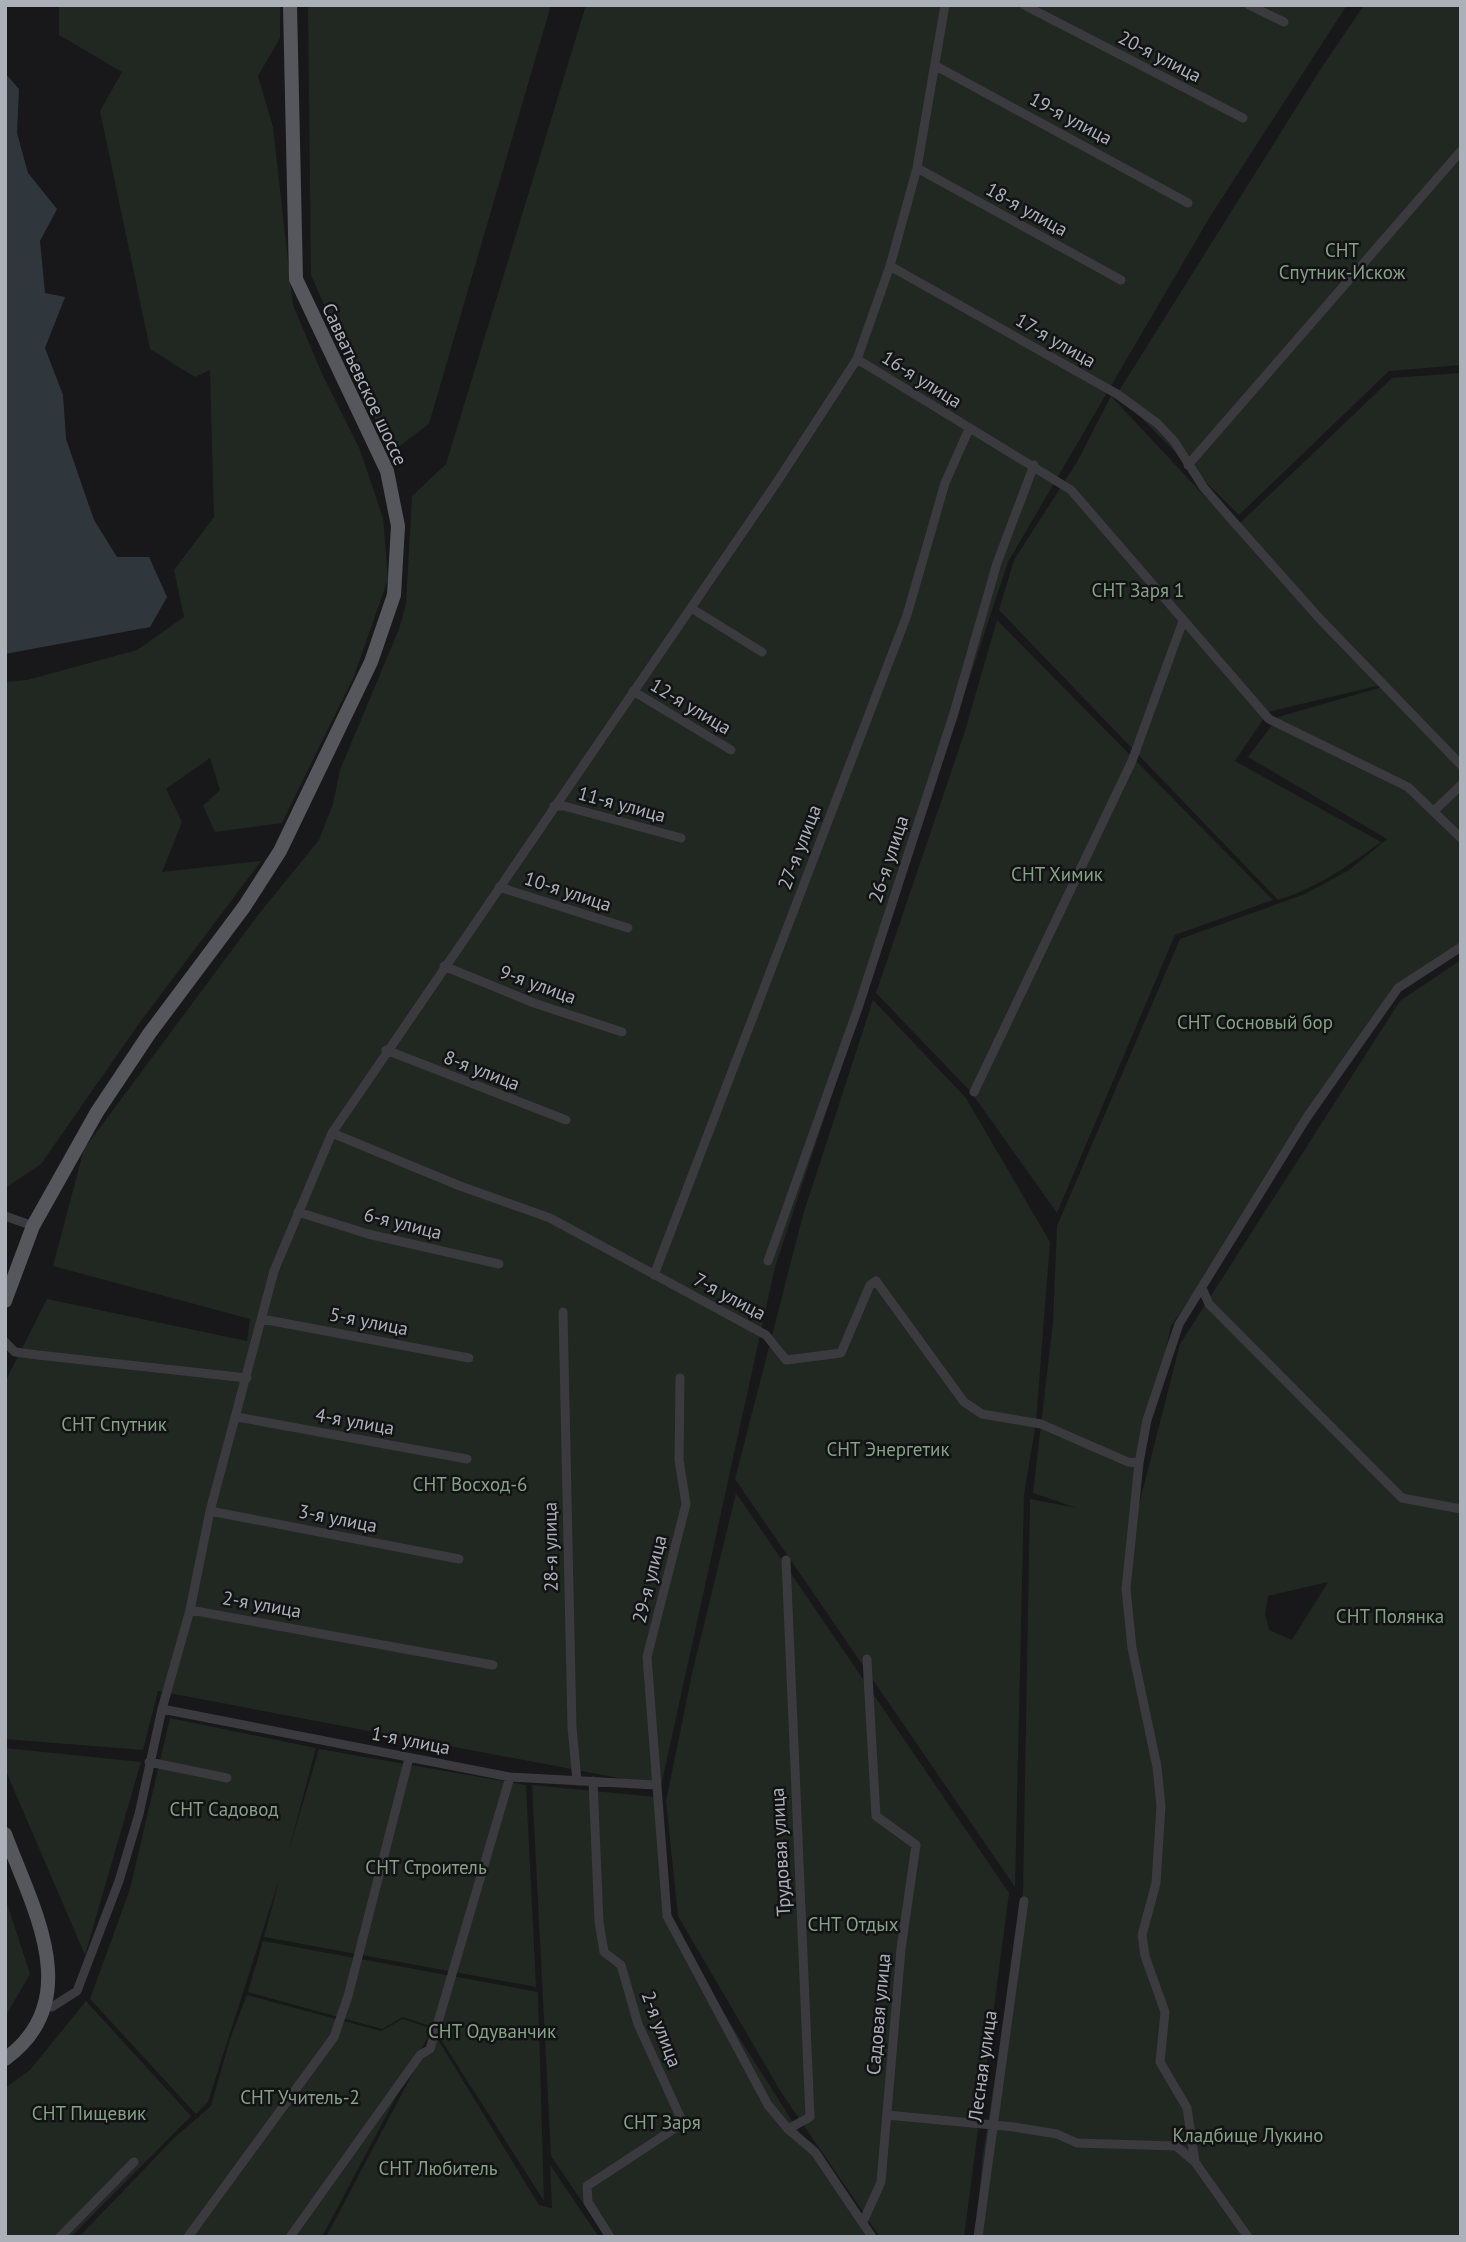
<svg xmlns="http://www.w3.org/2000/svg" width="1466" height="2242" font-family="'PT Sans',sans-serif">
<rect width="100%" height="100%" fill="#18181a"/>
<path fill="#202821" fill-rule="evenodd" d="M59,5H280V38L258,76L273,127L293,305L322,374L360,450L383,518L388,579L354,676L282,823L215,832L203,806L220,790L210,758L166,789L182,822L162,872L261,861L138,1025L41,1164L5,1188V682L27,680L137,650L184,617L174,570L214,517L210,370L195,377L150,349L100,111L122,72L59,35Z
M308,5H551L429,424L390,453L311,275Z
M586,5H1347L1211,215L1008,562L775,1267L661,1786L158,1691L143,1750L5,1739L6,1380L47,1299L247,1341L250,1319L53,1266L84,1149L258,915L319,840L333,804L340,770L399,629L406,604L412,496L446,464Z
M1364,5H1461V365L1389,371L1239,515L1117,394L1318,73Z
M1461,373V950L1401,988L1171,1326L1130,1519L1135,1520L1180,1344L1400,1001L1461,960V2237H977L982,2161L1023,1893L1030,1499L1077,1508L1033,1493L1053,1322L1057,1226L1180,939L1305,894L1349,870L1387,839L1248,757L1278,717L1386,686L1239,524L1392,378ZM1328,1582L1292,1640L1269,1630L1265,1614L1268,1596Z
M1111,396L1381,685L1268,712L1235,761L1381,842C1348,866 1317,888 1278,900L999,610L1014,560L1077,462Z
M997,620L1273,900L1175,935L1057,1213L971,1092L876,993L965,731Z
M873,1000L966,1098L1050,1242L1036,1422L1024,1494L1015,1887L735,1479L803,1215Z
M736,1493L1009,1893L964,2237H880L781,2092L678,1916L666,1801L692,1674Z
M170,1718L316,1748L288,1853L319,1749L526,1785L536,1987L264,1937L280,1877L208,2102L196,2114L90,1999L130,1889Z
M5,1748L141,1762L85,1955L5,1769Z
M532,1785L656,1797L672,1932L866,2237H606L551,2156Z
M5,1897L30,1974L5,2017Z
M263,1941L538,1992L544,2201L433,2027L403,2017L382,2029L248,1992Z
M247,1995L381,2031L403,2019L432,2029L322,2237H79L174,2138L211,2106L230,2039Z
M86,2001L191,2116L71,2237H5V2088L30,2070Z
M434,2033L539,2205L552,2208L550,2165L599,2237H326Z"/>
<path fill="#2f373d" d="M5,73L19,89L17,133L28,173L57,209L40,241L45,293L65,297L45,348L63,395L66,439L94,520L117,557H149L167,597L150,627L5,654Z"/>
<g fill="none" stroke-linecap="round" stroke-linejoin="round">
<path stroke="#3a3a3f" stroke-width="9" d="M1024,5L1243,118
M1249,5L1284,22
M936,66L1188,203
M917,168L1121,280
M890,266L1117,394L1157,423L1174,441L1204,488L1232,520L1320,619L1461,765
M857,359L1071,490L1269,719L1408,787L1461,838
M1188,465L1461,151
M691,608L762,652
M633,691L731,750
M554,806H564L681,838
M1434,811L1461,785
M499,887L628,928
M444,966L534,1003L622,1032
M386,1050L566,1120
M974,1092L1132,761L1183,621
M332,1133L460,1186L550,1218L766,1335L786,1360L841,1353L870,1285L876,1281L964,1402L982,1414L1041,1424L1128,1462L1139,1463
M298,1212L368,1234L499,1264
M5,1216L33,1226
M768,1261L858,1008L954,713L997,563L1034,465
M654,1275L907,615L945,483L969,429
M1202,1288L1209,1304L1402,1498L1461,1509
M563,1312L572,1727L577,1781
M262,1319L469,1358
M5,1342L15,1352L38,1355L247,1378
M680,1378L679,1460L686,1504L647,1657L667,1916L768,2105L788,2129L815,2152L872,2237
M237,1417L467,1459
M210,1511L459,1559
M786,1560L810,2117L788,2129
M190,1610L493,1665
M162,1709L510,1777L656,1785
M149,1762L227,1778
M593,1781L599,1922L604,1952L621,1965L638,2024L683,2123L587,2186L588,2202L610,2237
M45,2006L52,2007L77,1991L119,1881L139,1814L162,1709L190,1610L210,1511L274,1271L332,1133L777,482L857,359L890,266L917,168L945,5
M887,2115L1014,2127L1057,2134L1077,2143L1176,2146L1195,2162L1248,2237
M1195,2162L1187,2108L1160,2062L1165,2012L1145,1956L1142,1935L1156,1883L1161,1806L1157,1767L1132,1648L1126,1589L1139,1463L1147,1420L1179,1324L1307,1117L1398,988L1461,947
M863,2222L881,2182L901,1949L916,1845L876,1816L867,1659
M60,2237L134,2162
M188,2237L334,2037L348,1996L409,1758
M290,2237L420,2055L430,2049L510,1777
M978,2237L1024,1901"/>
<path stroke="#56575d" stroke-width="14" d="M5,1301L33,1226L97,1112L149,1034L244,907L280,851L371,662L394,595L398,526L387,471L296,279L290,5
M5,1834C32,1907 87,2000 5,2059"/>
</g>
<g text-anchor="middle" stroke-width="5" stroke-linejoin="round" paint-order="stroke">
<g font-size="19" fill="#acb0b8" stroke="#131315">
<text transform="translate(1160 56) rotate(27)" y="7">20-я улица</text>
<text transform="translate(1071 118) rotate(28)" y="7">19-я улица</text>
<text transform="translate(1027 209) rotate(29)" y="7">18-я улица</text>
<text transform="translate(1056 340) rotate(30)" y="7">17-я улица</text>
<text transform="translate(922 379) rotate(32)" y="7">16-я улица</text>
<text transform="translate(365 384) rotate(65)" y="7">Савватьевское шоссе</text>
<text transform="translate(691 706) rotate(31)" y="7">12-я улица</text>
<text transform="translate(622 804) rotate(15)" y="7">11-я улица</text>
<text transform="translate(799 847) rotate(-69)" y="7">27-я улица</text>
<text transform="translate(888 859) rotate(-72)" y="7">26-я улица</text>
<text transform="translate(568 891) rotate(18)" y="7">10-я улица</text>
<text transform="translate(538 984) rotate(20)" y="7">9-я улица</text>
<text transform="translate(482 1070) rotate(21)" y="7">8-я улица</text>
<text transform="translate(403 1223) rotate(14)" y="7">6-я улица</text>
<text transform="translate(730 1296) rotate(28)" y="7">7-я улица</text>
<text transform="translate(369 1321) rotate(11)" y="7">5-я улица</text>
<text transform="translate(355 1421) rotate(10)" y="7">4-я улица</text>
<text transform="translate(338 1518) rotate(11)" y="7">3-я улица</text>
<text transform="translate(550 1547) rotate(-91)" y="7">28-я улица</text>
<text transform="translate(649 1579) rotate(-76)" y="7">29-я улица</text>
<text transform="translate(262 1604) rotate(10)" y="7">2-я улица</text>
<text transform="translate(411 1740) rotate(11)" y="7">1-я улица</text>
<text transform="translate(780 1852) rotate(-93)" y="7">Трудовая улица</text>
<text transform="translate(878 2014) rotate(-85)" y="7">Садовая улица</text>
<text transform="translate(662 2029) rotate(69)" y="7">2-я улица</text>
<text transform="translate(982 2066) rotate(-82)" y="7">Лесная улица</text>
</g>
<g font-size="19" fill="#85a286" stroke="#131315">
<text x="1342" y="257">СНТ<tspan x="1342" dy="22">Спутник-Искож</tspan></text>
<text x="1138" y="597">СНТ Заря 1</text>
<text x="1057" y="881">СНТ Химик</text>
<text x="1255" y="1029">СНТ Сосновый бор</text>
<text x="114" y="1431">СНТ Спутник</text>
<text x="888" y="1456">СНТ Энергетик</text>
<text x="470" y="1491">СНТ Восход-6</text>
<text x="1390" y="1623">СНТ Полянка</text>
<text x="224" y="1816">СНТ Садовод</text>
<text x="426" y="1874">СНТ Строитель</text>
<text x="853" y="1931">СНТ Отдых</text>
<text x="492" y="2038">СНТ Одуванчик</text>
<text x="300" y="2104">СНТ Учитель-2</text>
<text x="89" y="2120">СНТ Пищевик</text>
<text x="662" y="2129">СНТ Заря</text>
<text x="1248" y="2142">Кладбище Лукино</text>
<text x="438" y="2175">СНТ Любитель</text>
</g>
</g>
<rect width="1466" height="2242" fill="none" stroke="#acb0b8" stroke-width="14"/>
</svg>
